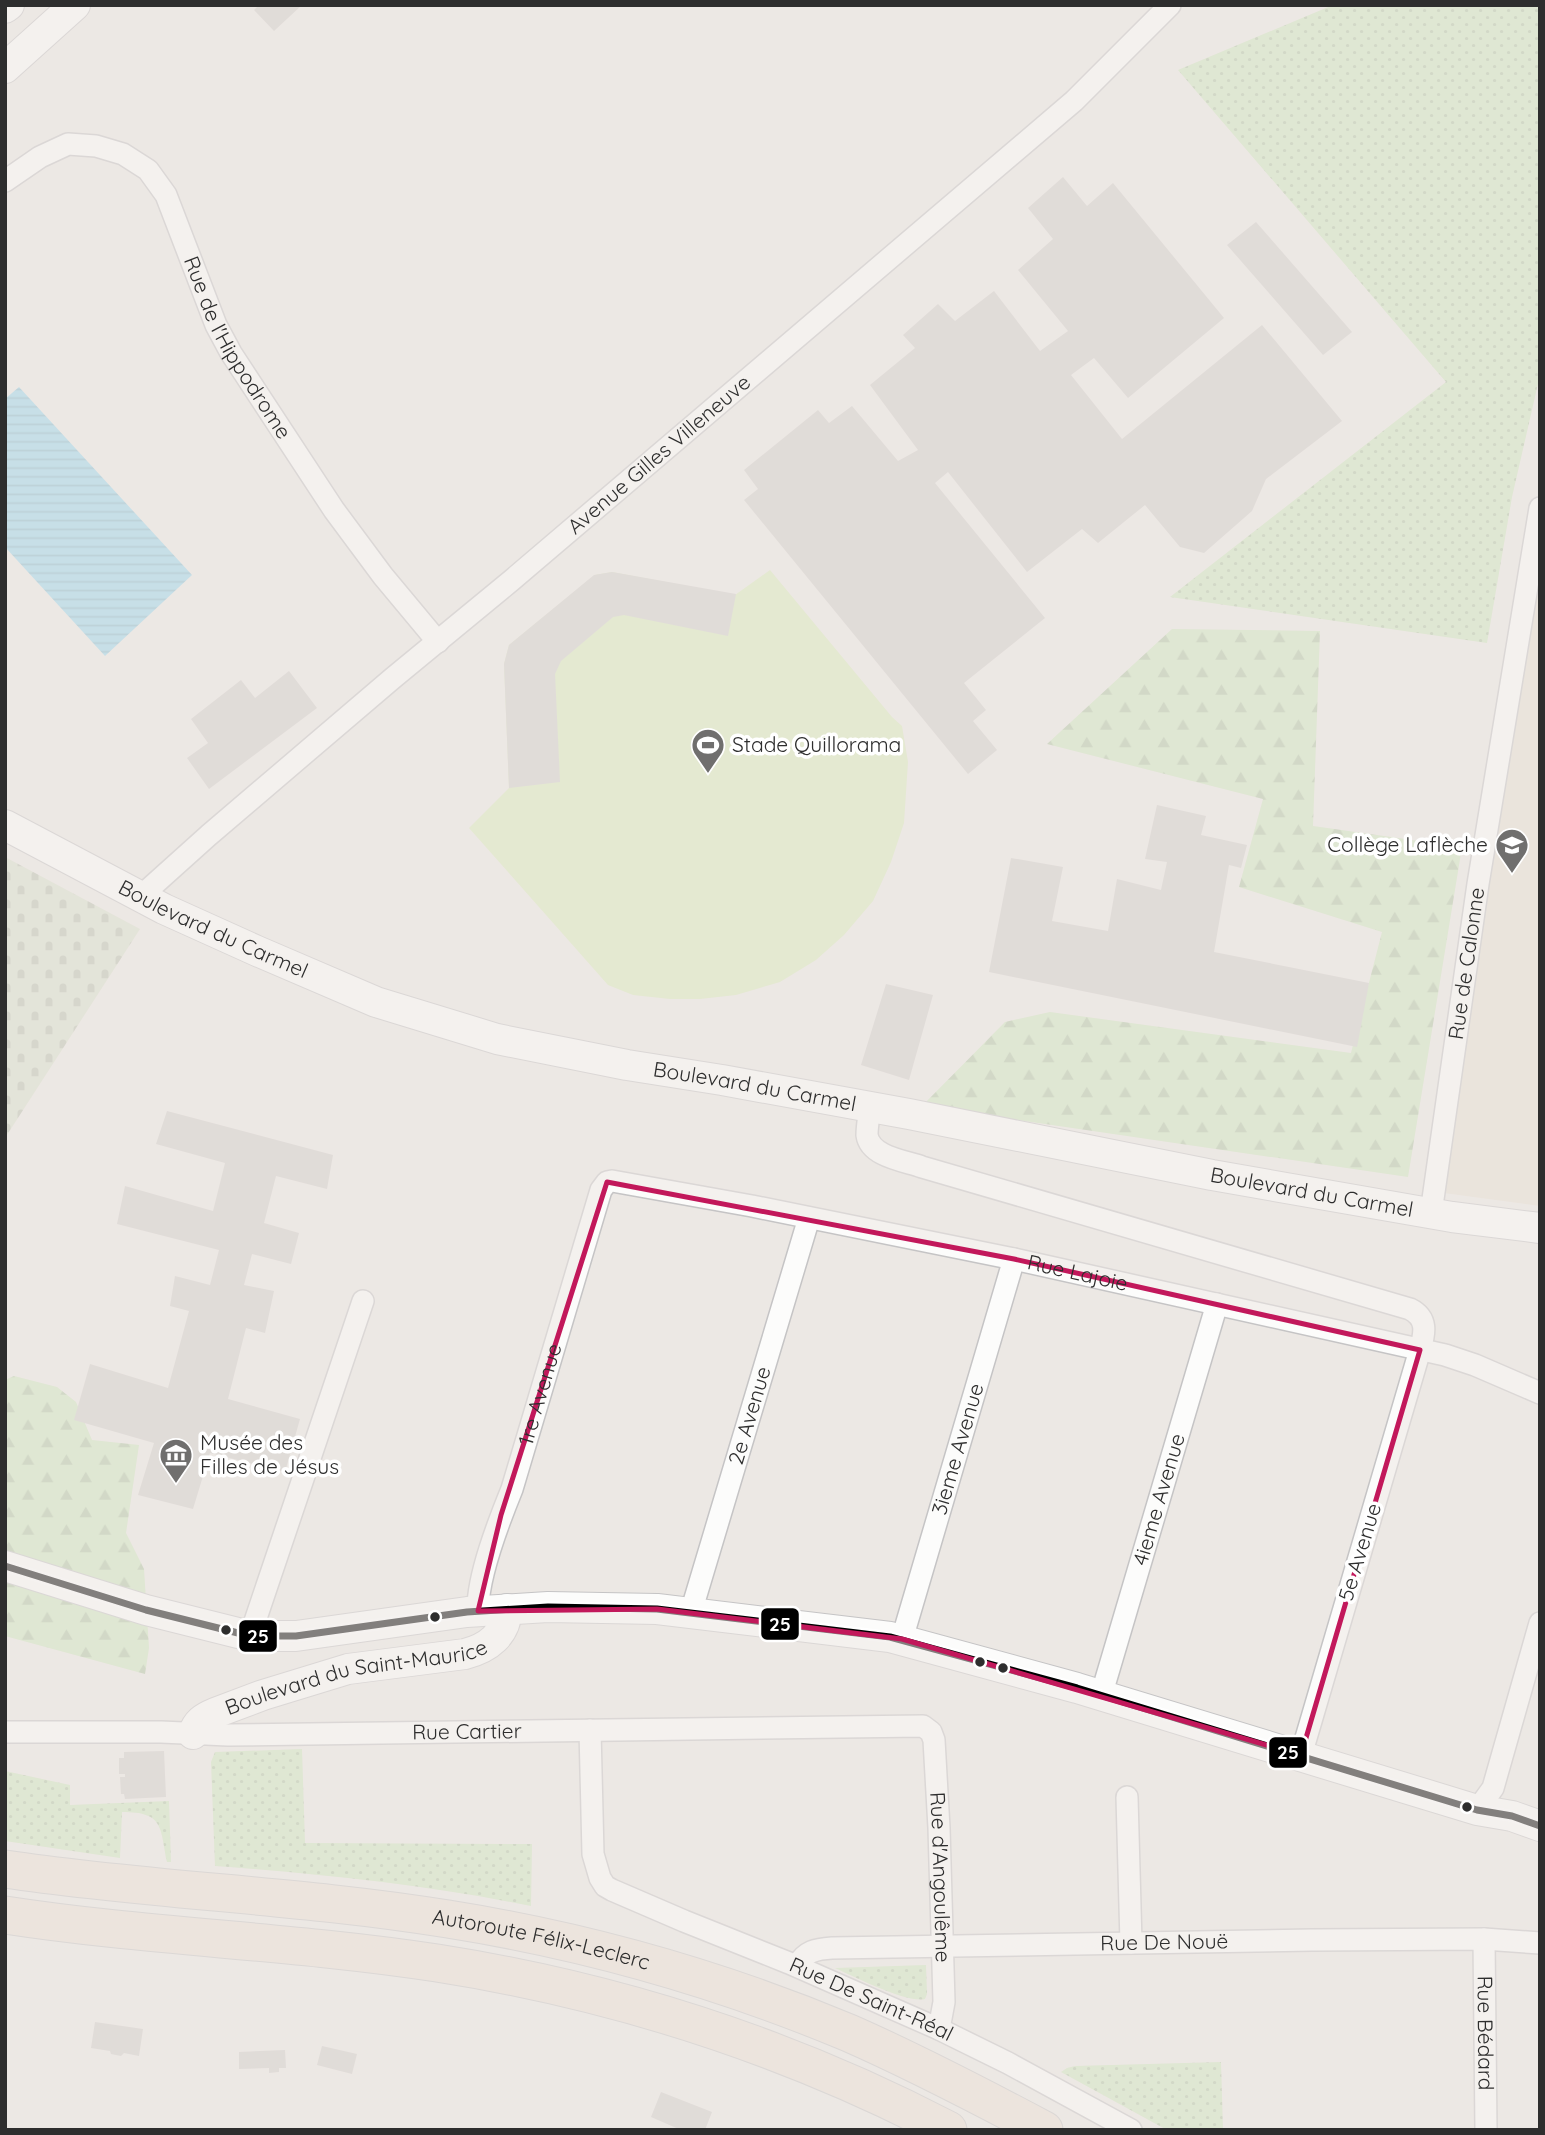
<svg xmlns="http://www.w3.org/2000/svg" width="1545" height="2135" font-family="Quicksand,sans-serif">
<defs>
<pattern id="grass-dots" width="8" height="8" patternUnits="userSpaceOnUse" patternTransform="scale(1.75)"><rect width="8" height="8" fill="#cee6be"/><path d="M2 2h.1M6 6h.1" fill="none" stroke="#b1c6a4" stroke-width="1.8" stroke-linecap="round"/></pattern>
<pattern id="forest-firs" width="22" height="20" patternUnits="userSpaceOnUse" patternTransform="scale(1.75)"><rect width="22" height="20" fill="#cee6be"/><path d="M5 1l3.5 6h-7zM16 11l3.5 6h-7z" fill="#b1c6a4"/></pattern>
<pattern id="cemetery-stones" width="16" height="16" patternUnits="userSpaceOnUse" patternTransform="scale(1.75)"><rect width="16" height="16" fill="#d8e0cc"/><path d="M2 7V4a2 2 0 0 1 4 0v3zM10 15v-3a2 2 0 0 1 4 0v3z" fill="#bac0b0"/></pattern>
<pattern id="water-rules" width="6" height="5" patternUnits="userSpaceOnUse" patternTransform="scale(1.75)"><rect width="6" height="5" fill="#99d6ec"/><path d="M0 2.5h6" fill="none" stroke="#84b8cb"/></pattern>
</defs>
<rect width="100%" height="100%" fill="#ece8e4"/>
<path fill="#e6e0d3" d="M1540,559V1206L1429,1191Z"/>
<path fill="url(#grass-dots)" d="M1333,5H1540V375L1512,497L1487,643L1170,597L1446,382L1178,70Z
M302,1749L305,1843L532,1844L531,1906C427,1885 321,1874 215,1866L211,1762L215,1752Z
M5,1771L70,1785V1805L169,1801L171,1862H167C160,1827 164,1812 122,1812L120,1858L5,1841Z
M926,1965L927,1994L925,1999C908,2004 853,1976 835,1968Z
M1221,2062L1223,2130H1167L1061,2072L1067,2068L1075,2066Z"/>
<path fill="url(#forest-firs)" d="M1172,629L1320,631L1313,826L1462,847L1408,1177L922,1106L1005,1022L1050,1012L1351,1053L1382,932L1239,887L1263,799L1047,744Z
M14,1376L57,1387L76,1402L92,1440L139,1445L126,1533L144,1569L149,1648L145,1674L5,1636V1380Z"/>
<path fill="url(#cemetery-stones)" d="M5,857L140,929L5,1138Z"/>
<path fill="#d9eabb" d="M770,570L892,717L902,726L908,762L904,823L891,862L873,901L844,935L816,960L780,982L736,995L700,999H670L633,995L608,985L469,828L509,788L504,664L509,645L595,575L612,572L735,595Z"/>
<path fill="url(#water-rules)" d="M19,387L192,575L105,656L5,547V399Z"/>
<path fill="#d1cecb" d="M259,5H302L274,31L254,10Z
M1063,177L1087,206L1113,183L1224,318L1128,398L1094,358L1071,375L1122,439L1262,325L1342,421L1266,479L1252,511L1204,553L1180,547L1145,505L1098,543L1082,529L1027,572L948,472L935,483L1045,618L964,683L986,710L973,721L997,750L968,774L744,500L758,489L744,470L818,410L829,423L852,406L898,461L918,450L870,385L915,348L903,335L938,304L955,321L994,291L1040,351L1068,331L1018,270L1053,239L1028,208Z
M1256,222L1352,332L1323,355L1227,245Z
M612,572L736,594L728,636L624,615L613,617L561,661L555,674L560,782L509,788L504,664L509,645L594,575Z
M289,671L317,708L209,789L187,758L208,743L191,719L241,680L255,698Z
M1157,805L1206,816L1201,835L1247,845L1241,868L1229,865L1214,952L1369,983L1357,1047L989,972L1011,858L1063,867L1052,921L1108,931L1117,879L1161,890L1167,862L1145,859Z
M886,984L933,995L909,1080L861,1065Z
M167,1111L333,1155L327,1189L276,1176L264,1223L299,1233L291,1264L252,1254L244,1285L274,1291L265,1333L246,1328L228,1399L300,1419L285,1472L210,1453L193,1509L138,1495L154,1443L74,1420L90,1364L168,1388L189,1311L170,1306L175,1276L210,1285L219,1250L117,1224L125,1186L213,1211L225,1163L156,1144Z
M164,1751L166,1797L125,1799L124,1794H121L120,1777H125V1774H119V1758H124V1752Z
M95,2022L143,2029L139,2056L124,2053L121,2056L111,2054L110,2051L91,2048Z
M322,2046L357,2054L352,2074L317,2065Z
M285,2050L286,2068H279V2072L269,2073V2068L239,2069V2052Z
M661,2092L712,2112L705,2130H681L651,2117Z"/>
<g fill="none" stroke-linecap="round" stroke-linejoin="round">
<defs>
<g id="street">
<path id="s1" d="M5,181L40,157L68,144L96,146L123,154L148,170L166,195L216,325L231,353L334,510L383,576L438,642"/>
<path id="s2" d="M140,897L209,835L393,678L512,580L1074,101L1170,5"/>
<path d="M870,1107C869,1116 867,1126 867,1135C870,1157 906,1161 922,1167L1410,1309C1428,1318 1425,1333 1420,1350L1301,1755"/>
<path id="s3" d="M1431,1213L1478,884L1540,508"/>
<path id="s4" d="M478,1611C477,1577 499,1521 512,1489L601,1190L607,1182L612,1181L752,1206L1014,1259L1445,1355L1475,1365L1540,1393"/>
<path id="s5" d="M691,1612L809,1218"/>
<path d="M250,1636L363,1301"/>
<path id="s6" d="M902,1639L1014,1259"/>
<path id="s7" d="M1101,1696L1217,1304"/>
<path id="s8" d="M590,1730L593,1854L600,1878L605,1886L612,1890L684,1921L789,1963L939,2029L1008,2063L1131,2130"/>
<path id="s9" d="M5,1732H161L228,1735L923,1726L931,1732L934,1740L939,1828L944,2002L939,2029"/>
<path d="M1127,1797L1131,1943"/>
<path d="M1477,1810L1493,1788L1540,1623"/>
<path id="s10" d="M1484,1939L1486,2130"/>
<path id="s11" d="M797,1966C805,1951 816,1949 832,1948L1312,1940L1484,1939L1540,1943"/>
</g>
<g id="secondary">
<path d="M5,8L9,5"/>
<path d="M5,68L75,5"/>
<path id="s12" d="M5,825L164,909L257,951L376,1002L497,1039L627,1065L722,1080L909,1114L1212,1175L1452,1217L1540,1228"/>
<path d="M5,1566L146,1610L250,1636H296L467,1612L548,1607L657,1609L890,1637L1077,1688L1477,1810L1512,1816L1540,1826"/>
<path id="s13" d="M193,1734C197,1722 203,1718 215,1713L263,1695L348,1669L465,1654C488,1648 506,1635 507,1609"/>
</g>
<g id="highway">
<path id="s14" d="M5,1869C152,1891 301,1895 448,1919C586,1941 720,1979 849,2033C915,2062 980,2096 1044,2130"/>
<path d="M5,1915C148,1937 294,1941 437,1963C615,1991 789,2047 948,2130"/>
</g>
</defs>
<use href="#street" stroke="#c5c4c5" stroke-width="24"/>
<use href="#secondary" stroke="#c5c4c5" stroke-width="32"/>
<use href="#highway" stroke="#c6c5c4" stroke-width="39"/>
<use href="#street" stroke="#fcfcfb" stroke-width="21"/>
<use href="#secondary" stroke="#fcfcfb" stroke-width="30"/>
<use href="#highway" stroke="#eadfd6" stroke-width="37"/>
<defs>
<path id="bus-1" d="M5,1566L146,1610L250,1636H296L467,1612L548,1607L657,1609L890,1637L1077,1688L1477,1810L1512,1816L1540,1826"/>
</defs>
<use href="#bus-1" stroke="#fff" stroke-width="12"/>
<use href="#bus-1" stroke="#000" stroke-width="7"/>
</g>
<path d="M0 0H1545V2135H0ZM607,1182L1014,1259L1420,1350L1301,1755L902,1639L657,1609L478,1611L501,1515Z" fill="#ece8e4" fill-opacity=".55" fill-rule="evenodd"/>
<path fill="none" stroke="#c2185b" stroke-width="5" stroke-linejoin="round" d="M607,1182L1014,1259L1420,1350L1301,1755L902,1639L657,1609L478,1611L501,1515Z"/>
<defs>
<symbol id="stadium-pin" viewBox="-11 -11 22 30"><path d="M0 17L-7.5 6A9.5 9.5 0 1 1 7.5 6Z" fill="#706f6e" stroke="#fff"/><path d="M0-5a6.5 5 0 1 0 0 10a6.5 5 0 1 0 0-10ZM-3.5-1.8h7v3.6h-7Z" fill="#fff"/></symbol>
<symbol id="school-pin" viewBox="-11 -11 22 30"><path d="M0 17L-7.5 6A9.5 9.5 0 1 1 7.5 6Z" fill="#706f6e" stroke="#fff"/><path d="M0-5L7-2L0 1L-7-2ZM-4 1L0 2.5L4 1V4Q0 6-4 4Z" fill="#fff"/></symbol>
<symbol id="museum-pin" viewBox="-11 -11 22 30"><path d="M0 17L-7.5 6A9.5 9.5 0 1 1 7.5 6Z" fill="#706f6e" stroke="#fff"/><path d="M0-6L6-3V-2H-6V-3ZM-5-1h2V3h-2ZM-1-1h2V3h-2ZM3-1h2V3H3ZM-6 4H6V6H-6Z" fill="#fff"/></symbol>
</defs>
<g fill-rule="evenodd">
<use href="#stadium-pin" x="689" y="726" width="38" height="52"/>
<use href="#school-pin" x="1493" y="826" width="38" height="52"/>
<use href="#museum-pin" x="157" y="1436" width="38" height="52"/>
</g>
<g fill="#2e2e2e" stroke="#fff" stroke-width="2.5">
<circle cx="435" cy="1617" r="6"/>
<circle cx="226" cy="1630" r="6"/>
<circle cx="980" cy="1662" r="6"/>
<circle cx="1003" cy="1668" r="6"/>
<circle cx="1467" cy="1807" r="6"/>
</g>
<g text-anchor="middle" stroke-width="7" stroke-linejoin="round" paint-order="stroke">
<g font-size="21" fill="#2e2e2e" stroke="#fff">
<text dy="7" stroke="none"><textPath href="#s1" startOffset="359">Rue de l'Hippodrome</textPath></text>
<text dy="7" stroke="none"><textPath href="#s2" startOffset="682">Avenue Gilles Villeneuve</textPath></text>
<text dy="7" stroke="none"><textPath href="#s12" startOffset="233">Boulevard du Carmel</textPath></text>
<text dy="7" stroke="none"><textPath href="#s3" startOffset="252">Rue de Calonne</textPath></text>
<text dy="7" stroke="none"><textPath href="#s12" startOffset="800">Boulevard du Carmel</textPath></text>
<text dy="7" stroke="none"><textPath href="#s12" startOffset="1367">Boulevard du Carmel</textPath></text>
<text dy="7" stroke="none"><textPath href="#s4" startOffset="929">Rue Lajoie</textPath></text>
<text dy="7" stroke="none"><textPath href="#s4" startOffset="226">1re Avenue</textPath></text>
<text dy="7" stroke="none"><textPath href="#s5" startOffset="205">2e Avenue</textPath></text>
<text dy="7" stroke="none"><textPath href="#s6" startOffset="198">3ieme Avenue</textPath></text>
<text dy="7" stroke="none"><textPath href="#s7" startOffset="205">4ieme Avenue</textPath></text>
<text transform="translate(1360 1552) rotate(-73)" y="7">5e Avenue</text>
<text dy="7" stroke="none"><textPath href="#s13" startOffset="178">Boulevard du Saint-Maurice</textPath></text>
<text dy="7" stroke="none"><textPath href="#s9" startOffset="462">Rue Cartier</textPath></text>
<text dy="7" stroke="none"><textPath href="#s9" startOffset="1074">Rue d'Angoulême</textPath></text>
<text dy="7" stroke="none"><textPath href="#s14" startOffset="541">Autoroute Félix-Leclerc</textPath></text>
<text dy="7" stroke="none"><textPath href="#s11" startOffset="374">Rue De Nouë</textPath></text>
<text dy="7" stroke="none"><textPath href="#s8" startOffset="448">Rue De Saint-Réal</textPath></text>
<text dy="7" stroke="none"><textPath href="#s10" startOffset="94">Rue Bédard</textPath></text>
</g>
<g font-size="21" fill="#2e2e2e" stroke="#fff" text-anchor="start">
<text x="732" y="752">Stade Quillorama</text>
<text x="1488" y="852" text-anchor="end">Collège Laflèche</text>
<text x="200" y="1450">Musée des<tspan x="200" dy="24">Filles de Jésus</tspan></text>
</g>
</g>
<g stroke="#fff" stroke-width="2.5">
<rect x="760" y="1607" width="40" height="34" rx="7" fill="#000"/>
<rect x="238" y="1619" width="40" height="34" rx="7" fill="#000"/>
<rect x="1268" y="1736" width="40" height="33" rx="7" fill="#000"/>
</g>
<g font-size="19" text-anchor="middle" font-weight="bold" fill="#fff">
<text x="780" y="1631">25</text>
<text x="258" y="1643">25</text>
<text x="1288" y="1759">25</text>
</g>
<rect width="1545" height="2135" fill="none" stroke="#2e2e2e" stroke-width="14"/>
</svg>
